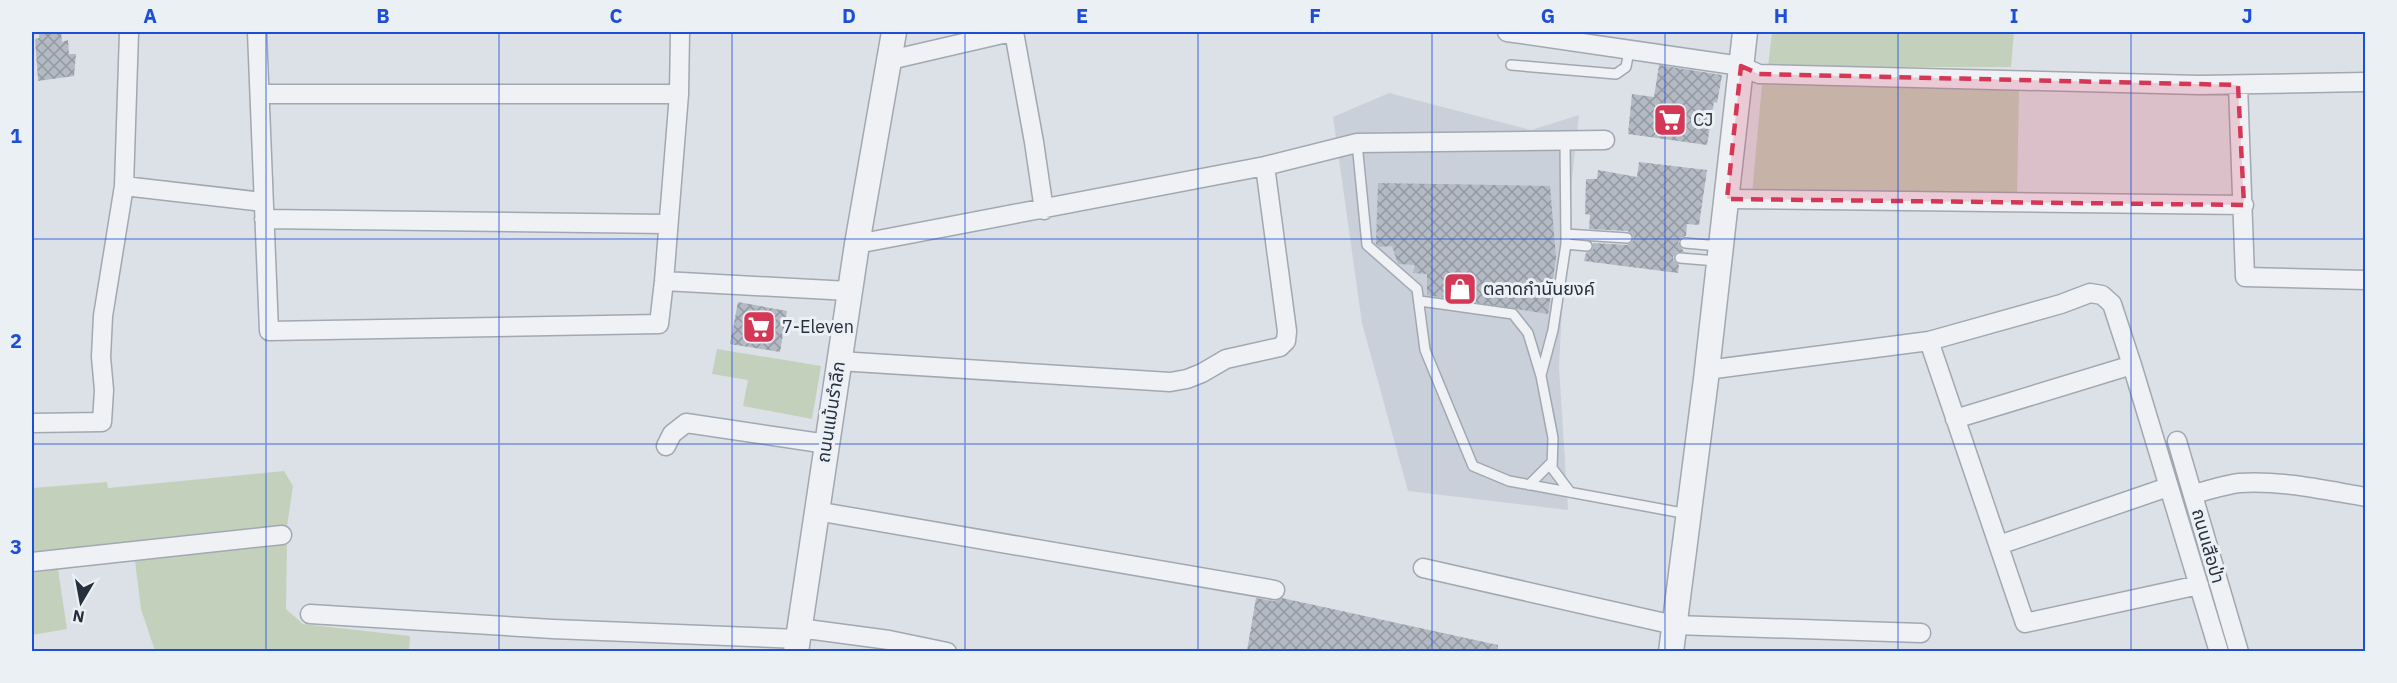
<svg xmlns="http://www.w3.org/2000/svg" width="2397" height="683" font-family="'IBM Plex Sans','Noto Sans Thai',sans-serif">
<defs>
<pattern id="building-cross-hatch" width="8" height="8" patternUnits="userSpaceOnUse" patternTransform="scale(1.5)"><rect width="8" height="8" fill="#b3bac4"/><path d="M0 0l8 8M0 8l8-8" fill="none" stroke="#9198a1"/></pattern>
</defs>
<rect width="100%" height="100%" fill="#dce1e7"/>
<path fill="#cad0d9" d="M1389,93L1531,130L1579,115L1566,234L1559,367L1568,510L1408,491L1362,323L1333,117Z"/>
<path fill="#c3d1bc" d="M1772,32H2014L2011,67H1768Z
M1762,85L2019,88L2017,195H1752Z
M717,349L821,366L812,419L743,406L748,380L712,374Z
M284,471L293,486L287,527L32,557V488L107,482L108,488Z
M287,544L286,609L303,624L410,636L409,651H155L141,609L135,561Z
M58,569L67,629L32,635V573Z"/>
<path fill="url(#building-cross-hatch)" d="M61,32L62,42L68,40L69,54H76L74,76L38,81L35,39L39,38V33Z
M1659,65L1722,75L1717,103L1714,102L1707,145L1628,134L1632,94L1654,97Z
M1639,162L1707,170L1699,225L1687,224L1686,236L1682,237L1678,242L1684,252H1677L1673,257L1674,261L1679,265L1678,273L1584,261L1586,253L1593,249V243L1627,245L1632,242L1634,238L1628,231L1589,229L1590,215L1585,214L1586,179H1597L1598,170L1637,177Z
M1378,183L1550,186L1556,257L1548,314L1427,295V274L1413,273L1415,265L1398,264L1392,246L1379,247L1376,244Z
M738,302L787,311L780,352L730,344Z
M1256,598L1274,601L1282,598L1498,645V651H1247Z"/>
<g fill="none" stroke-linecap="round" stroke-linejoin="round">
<defs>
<path id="service" d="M1511,65L1616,74L1626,67L1629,51
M1357,143L1367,245L1417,289L1425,350L1473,466L1509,481L1688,514
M1566,234L1627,238
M1685,243L1719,246
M1566,244L1587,246
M1680,258L1717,261
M1420,301L1513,314L1528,333L1541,376L1553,438L1552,468L1570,492
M1541,375L1553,330L1566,244L1565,140
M1529,485L1552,462"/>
<path id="minor" d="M257,32L269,331L659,324L664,281L679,94L680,32
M1014,32L1034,142L1044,210
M1507,32L1741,66L1759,74L2199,85L2366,82
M890,60L1011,32
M2238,85L2245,277L2366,280
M260,94H679
M124,186L263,202
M1727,199L2244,205
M264,219L667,224
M857,244L1265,166L1357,143L1605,140
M664,281L849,291
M1929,341L2025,623L2199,585
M839,361L1170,382L1187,379L1202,373L1226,359L1280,347L1286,341L1287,331L1265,166
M1707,370L1929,341L2061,304L2090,293L2102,295L2112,304L2132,365L2219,652
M1955,419L2132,365
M32,423L102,422L104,390L101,357L103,316L124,186L129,32
M2177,441L2239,652
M666,446L672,434L686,423L827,444
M2193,494C2207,491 2223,485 2239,483C2281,480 2324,490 2366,497
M816,511L1275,590
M1999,545L2168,487
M32,562L282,535
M1423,568L1674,625L1921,633
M310,614L553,629L798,639
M799,628L889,640L947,652"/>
<path id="tertiary" d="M796,652L857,244L894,32
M1671,652L1706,379L1745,32"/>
</defs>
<use href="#service" stroke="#a1a8b1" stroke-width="12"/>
<use href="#minor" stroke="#a1a8b1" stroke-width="21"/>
<use href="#tertiary" stroke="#a1a8b1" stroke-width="27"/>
<use href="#service" stroke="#eff1f5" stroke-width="9"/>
<use href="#minor" stroke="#eff1f5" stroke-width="18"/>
<use href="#tertiary" stroke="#eff1f5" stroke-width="24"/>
</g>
<path fill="#d53757" fill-opacity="0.2" stroke="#d53757" stroke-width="4.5" stroke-dasharray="12 8" stroke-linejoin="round" d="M1741,66L1759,74L2238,85L2244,205L1727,199Z"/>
<path fill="none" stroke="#1d4ed8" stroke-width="1.5" stroke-opacity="0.55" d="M266,32V652M499,32V652M732,32V652M965,32V652M1198,32V652M1432,32V652M1665,32V652M1898,32V652M2131,32V652M32,239H2366M32,444H2366"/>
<defs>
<symbol id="supermarket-square" viewBox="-11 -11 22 22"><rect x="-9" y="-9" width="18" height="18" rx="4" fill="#d53757" stroke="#ebf0f5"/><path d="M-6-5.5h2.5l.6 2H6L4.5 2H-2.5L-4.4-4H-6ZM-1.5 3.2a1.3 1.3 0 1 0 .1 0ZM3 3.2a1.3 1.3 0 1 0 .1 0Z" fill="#fff"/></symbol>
<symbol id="shop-square" viewBox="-11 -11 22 22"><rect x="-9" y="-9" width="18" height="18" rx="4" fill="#d53757" stroke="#ebf0f5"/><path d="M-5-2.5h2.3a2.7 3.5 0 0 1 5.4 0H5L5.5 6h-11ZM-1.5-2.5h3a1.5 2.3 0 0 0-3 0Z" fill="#fff"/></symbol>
</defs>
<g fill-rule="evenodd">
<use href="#supermarket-square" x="1651" y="101" width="38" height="38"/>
<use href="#shop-square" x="1441" y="270" width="38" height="38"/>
<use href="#supermarket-square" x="740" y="308" width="38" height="38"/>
</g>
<g text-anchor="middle" stroke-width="6" stroke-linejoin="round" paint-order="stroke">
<g font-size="18" fill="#252f3e" stroke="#ebf0f5" text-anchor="start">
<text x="1693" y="126">CJ</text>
<text x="1483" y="295">ตลาดกำนันยงค์</text>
<text x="782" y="333">7-Eleven</text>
</g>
<g font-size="18" fill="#252f3e" stroke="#ebf0f5">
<text transform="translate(831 412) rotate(-81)" y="6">ถนนแม้นรำลึก</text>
<text transform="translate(2208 546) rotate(74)" y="6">ถนนเสือป่า</text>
</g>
</g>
<rect width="2397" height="683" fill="none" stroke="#ebf0f5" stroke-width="66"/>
<g transform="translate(81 602) rotate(190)" stroke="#ebf0f5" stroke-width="4.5" paint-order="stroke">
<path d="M0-4.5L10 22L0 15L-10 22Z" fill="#252f3e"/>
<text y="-9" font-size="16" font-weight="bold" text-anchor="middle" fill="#252f3e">N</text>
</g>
<rect x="33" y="33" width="2331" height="617" fill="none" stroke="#1d4ed8" stroke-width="2"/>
<g font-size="20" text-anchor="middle" font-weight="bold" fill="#1d4ed8">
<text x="150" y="23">A</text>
<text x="383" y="23">B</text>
<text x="616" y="23">C</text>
<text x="849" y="23">D</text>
<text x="1082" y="23">E</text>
<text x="1315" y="23">F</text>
<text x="1548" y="23">G</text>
<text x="1781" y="23">H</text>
<text x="2014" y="23">I</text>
<text x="2247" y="23">J</text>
<text x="16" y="143">1</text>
<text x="16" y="348">2</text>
<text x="16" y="554">3</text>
</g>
</svg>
